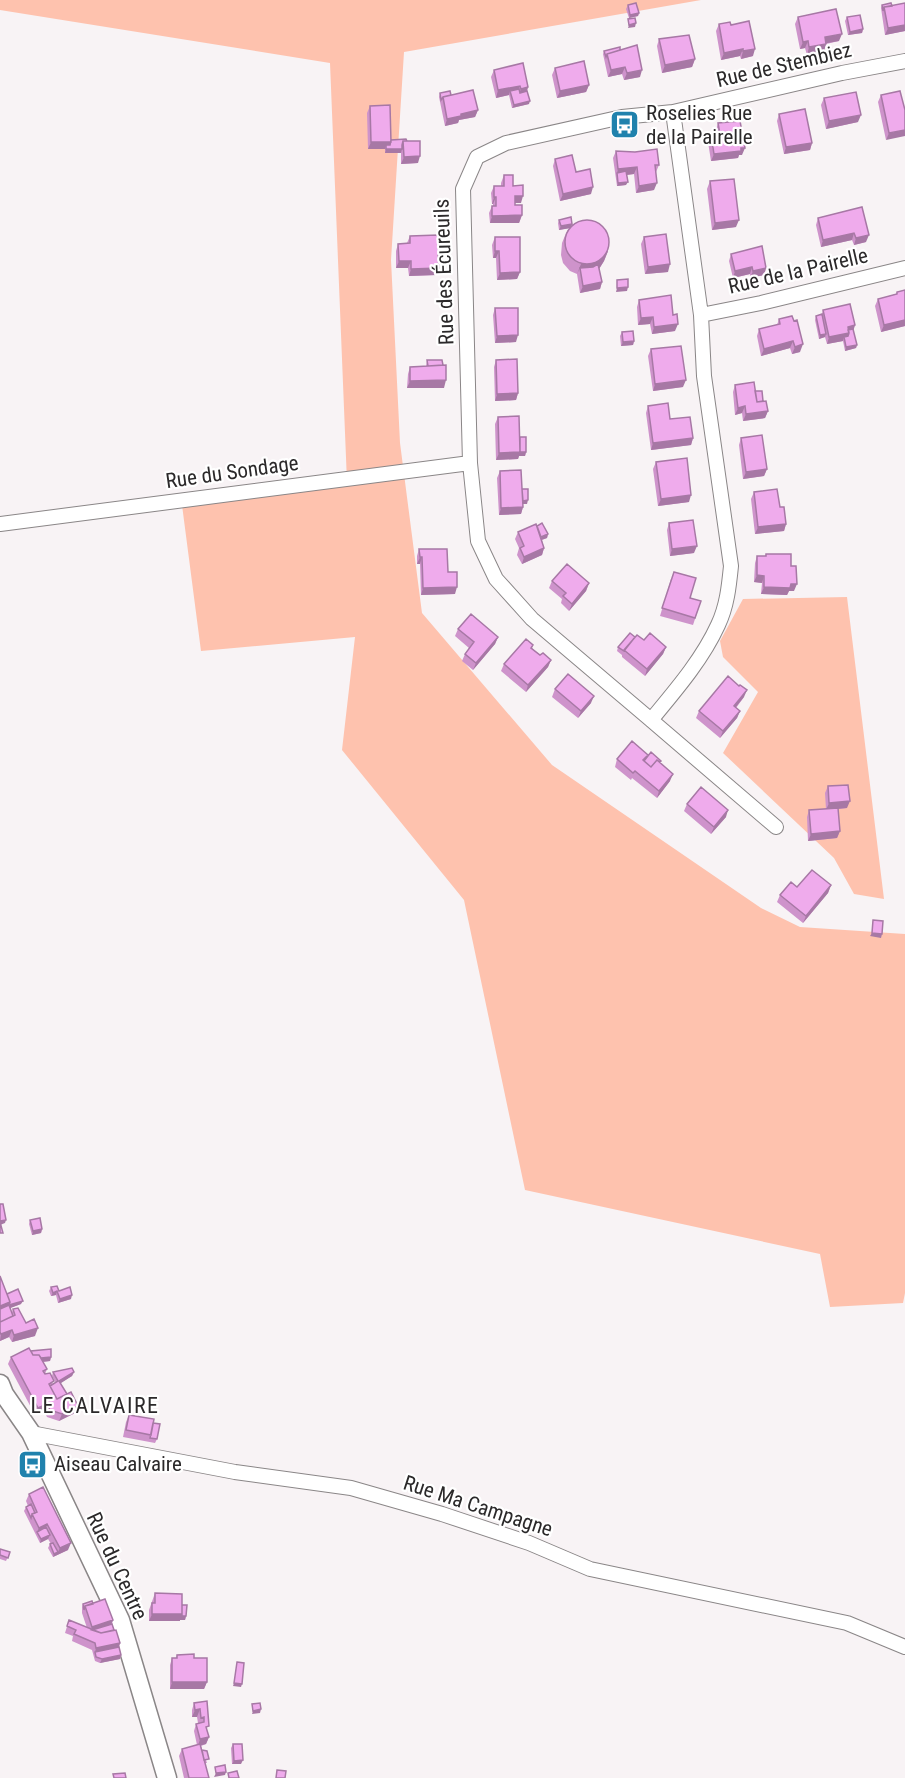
<svg xmlns="http://www.w3.org/2000/svg" width="905" height="1778" font-family="'Roboto Condensed',sans-serif">
<rect width="100%" height="100%" fill="#f8f3f5"/>
<path fill="#fec2ae" d="M0,0H701L404,52L391,260L400,443L422,613L552,765L761,908L800,927L905,934V1293L903,1303L830,1307L820,1254L525,1190L464,900L342,750L355,637L201,651L182,505L347,482L330,63L0,10Z
M847,597L884,899L854,894L834,858L723,753L758,692L723,657L720,641L743,599Z"/>
<g fill="none" stroke-linecap="round" stroke-linejoin="round">
<defs>
<path id="minor" d="M673,112L701,315L704,376L731,566C729,586 727,606 718,625C702,660 675,691 651,720L532,619L496,579L478,541L470,463L463,189L477,157L506,143L622,117L673,112L842,73L905,61
M701,315L761,303L905,268
M0,524L470,463
M651,720L776,827
M31,1433L235,1472L351,1488L442,1514L529,1543L590,1569L847,1623L905,1647"/>
<path id="tertiary" d="M0,1384L4,1394L31,1433L120,1620L167,1778"/>
</defs>
<use href="#minor" stroke="#8a8687" stroke-width="16"/>
<use href="#tertiary" stroke="#8a8687" stroke-width="21"/>
<use href="#minor" stroke="#fff" stroke-width="14"/>
<use href="#tertiary" stroke="#fff" stroke-width="18"/>
</g>
<path fill="#ce93cb" d="M905,3V31L885,35L881,8L882,5L892,6Z
M628,5L639,13L638,16L629,18L626,9Z
M798,17L839,41L826,44L824,51L807,55L805,48L800,49L795,24Z
M847,17L863,29L862,33L848,35L845,21Z
M719,24L731,25L753,56L741,59L740,56L721,60L716,31Z
M659,39L695,59L692,67L662,73L657,46Z
M620,50L640,77L624,80L622,74L608,77L603,54L604,51Z
M555,68L589,85L586,92L557,98L552,75Z
M494,70L528,87L527,91L529,104L512,108L509,95L496,98L491,77Z
M440,93L451,95L478,110L475,117L459,120L458,123L445,126L439,97Z
M881,95L904,110L886,140L878,102Z
M824,98L858,122L826,129L821,105Z
M370,106L391,140L407,141L418,163L401,164V153H385V149H368L367,113Z
M779,114L812,143L810,150L784,154L777,121Z
M718,123L742,155H739L738,158L711,161L708,142L711,135H716V130Z
M616,151L659,165L656,172L654,190L636,193L634,174L627,175L626,185L617,186L613,158Z
M555,159L576,172L591,194L560,201L553,166Z
M504,175L513,186L521,203H515V205L522,215L519,223H490L489,213L492,206H493V204H492L491,193L494,186H501V183Z
M710,181L736,227L712,230L707,189Z
M862,207L866,242L854,245L852,240L821,247L816,225L818,218Z
M559,220L572,224V226L608,251L604,261L599,269L602,282L600,289L580,293L577,274L570,271L563,263L561,255L562,243L566,233L569,228L559,230L558,223Z
M410,236L438,248L444,255L441,262H438L436,275L409,276L408,268H396V251L398,244L407,243Z
M495,237L520,272L517,279L497,280L496,258H493L492,245Z
M644,237L668,272L645,274L641,244Z
M731,254L766,268L764,275L750,278V274L733,278L729,261Z
M905,290V326L881,332L875,306L878,299L896,294L897,292Z
M639,300L673,315L675,331L652,334L650,324L638,325L637,307Z
M495,308L516,342L495,343L493,315Z
M823,310L855,325L853,330L857,345L856,348L845,351L843,341L827,344L825,337L819,339L815,320L816,316L822,314Z
M779,319L800,352L792,354L790,348L761,356L757,336L759,329L777,325Z
M622,332L634,341L633,345L621,346L620,336Z
M651,349L683,387L653,391L648,356Z
M427,360L444,388H407L408,374L410,367L426,366Z
M496,360L518,393L516,400L495,401L494,367Z
M735,385L755,391L763,401L768,411L765,418L743,421L742,413L735,415L733,392Z
M648,406L670,419L693,438L691,445L651,450L646,413Z
M498,417L520,437L526,452L525,456H519L518,459L496,460L495,424Z
M741,438L767,469L764,476L743,479L739,445Z
M656,462L689,502L658,506L653,469Z
M500,471L522,489L527,504H523V507L521,514L499,515L497,478Z
M754,492L780,507L786,524L784,531L755,534L751,499Z
M669,523L694,553L670,556L667,530Z
M537,526L548,534L547,538L542,540L544,548L542,555L522,564L517,555L519,548L515,539L518,532Z
M419,549L455,594L421,595L420,564H417V556Z
M766,554L791,566L794,591H789L787,595L761,594L762,583L754,582L755,563L757,556H765Z
M671,579L690,598L701,601L693,625L660,616Z
M552,581L589,583L586,591L569,611L561,603L562,599L549,588Z
M458,629L498,637L495,644L473,670L462,661L465,654L469,648L455,636Z
M635,637L666,647L663,654L645,676L622,657V655L617,651L618,647Z
M533,645L532,648L540,655L551,660L548,667L526,692L501,671L504,664Z
M555,689L591,703L578,718L552,697Z
M744,697L736,708L740,711L737,718L720,738L696,718L699,711Z
M646,758L661,761L660,763L670,781L657,798L632,778L631,780L615,767L617,759Z
M828,786L847,808L838,809L840,831L837,838L808,841L807,817L809,810L826,809L825,793Z
M687,804L726,817L711,834L684,811Z
M831,885L828,893L803,923L777,902L780,895L797,887Z
M30,1220L42,1229L41,1233L32,1235L29,1224Z
M0,1276L7,1294L21,1304L10,1308L12,1312L13,1309L26,1323L35,1336L12,1342L9,1337L0,1341Z
M51,1287L59,1291L71,1299L58,1303L56,1295L51,1296L49,1291Z
M31,1351L51,1357L50,1361L43,1362L47,1369L45,1374L53,1384L56,1383L52,1376L53,1372H74L72,1376L60,1383L67,1394L78,1406L75,1413L59,1421L47,1417L44,1411L35,1415L8,1364L11,1357Z
M129,1415L153,1423L157,1439L155,1443L123,1437L126,1422Z
M29,1494L68,1550L53,1557L48,1548L50,1544H51L48,1539L40,1543L24,1511L26,1507L28,1506L26,1501Z
M0,1549L10,1552L6,1561L0,1559Z
M155,1593L182,1605L186,1616L185,1620H180V1621H149V1610Z
M83,1604H93L113,1620L112,1624L120,1643L119,1647L121,1655L120,1659L100,1663L95,1661L92,1650L72,1641L73,1636L65,1633L69,1620L87,1628L82,1613V1607Z
M177,1655L194,1658L207,1682L204,1689H170V1665L172,1658H176Z
M207,1701V1731L209,1737L206,1744L201,1746L207,1763H205L209,1778H184L179,1756L182,1749L197,1745L194,1731L196,1724L198,1723L197,1717H192V1710L194,1703Z
M233,1744L241,1764H232L231,1748Z"/>
<path fill="#a778a5" d="M639,13L638,16L629,18L630,15Z
M636,23L635,27L628,28L629,25Z
M905,25V31L885,35L888,28Z
M863,29L862,33L848,35L850,32Z
M842,34L839,41L822,44L825,37Z
M808,41L805,48L800,49L803,42Z
M826,44L824,51L807,55L809,47Z
M743,49L740,56L721,60L724,53Z
M755,49L753,56L741,59L743,51Z
M695,59L692,67L662,73L665,65Z
M625,67L622,74L608,77L611,70Z
M642,70L640,77L624,80L627,73Z
M589,85L586,92L557,98L560,91Z
M520,86L517,93L510,91L509,95L496,98L498,90Z
M528,87L526,94L518,96L521,89Z
M530,101L529,104L512,108L514,105Z
M478,110L475,117L459,120L458,123L445,126L447,119L461,114Z
M861,115L858,122L826,129L829,121Z
M905,130V136L886,140L889,133Z
M371,142H391L389,149L386,145L385,149H368Z
M812,143L810,150L784,154L786,147Z
M741,148H745L742,155H739L738,158L711,161L714,154Z
M386,149H402L401,153H385Z
M420,156L418,163L401,164L404,157Z
M637,167L634,174L617,176V173L618,169Z
M628,182L626,185L617,186L618,183Z
M657,183L654,190L636,193L639,186Z
M593,187L591,194L560,201L563,194Z
M515,196H523L521,203H513Z
M494,197H496L493,204H492Z
M522,215L519,223H490L492,216Z
M739,220L736,227L712,230L715,223Z
M572,224L571,228L559,230L561,226Z
M854,233L852,240L821,247L823,240Z
M869,235L866,242L854,245L856,238Z
M495,251H499L496,258H493Z
M608,251L604,261L599,269L580,268L577,274L581,264Z
M438,255H444L441,262H436Z
M399,261H411L408,268H396Z
M670,264L668,272L645,274L648,267Z
M752,267L750,274L733,278L735,271Z
M439,268L436,275L409,276L411,269Z
M766,268L764,275L750,278L753,271Z
M520,272L517,279L497,280L500,273Z
M602,282L600,289L580,293L583,286Z
M628,287L627,291L616,292L617,288Z
M653,317L650,324L638,325L641,318Z
M905,320V326L881,332L884,325Z
M678,324L675,331L652,334L654,327Z
M855,325L853,332L846,340L844,337L843,341L827,344L829,337L848,327Z
M826,334L825,337L819,339L820,335Z
M518,335L516,342L495,343L497,336Z
M634,341L633,345L621,346L623,342Z
M793,341L790,348L761,356L764,349Z
M803,344L800,352L792,354L795,347Z
M857,345L856,348L845,351L846,347Z
M446,380L444,388H407L410,381Z
M686,380L683,387L653,391L655,384Z
M518,393L516,400L495,401L497,394Z
M745,406L742,413L735,415L738,408Z
M768,411L765,418L743,421L746,414Z
M693,438L691,445L651,450L653,443Z
M526,452L525,456H519L518,459L496,460L499,453Z
M767,469L764,476L743,479L746,472Z
M691,495L689,502L658,506L661,499Z
M528,500L527,504H520L522,501Z
M523,507L521,514L499,515L501,508Z
M786,524L784,531L755,534L758,527Z
M548,534L547,538L538,541L540,538Z
M697,546L694,553L670,556L672,549Z
M544,548L542,555L522,564L524,557Z
M420,557H422L420,564H417Z
M757,575L764,576L762,583L754,582Z
M589,583L586,591L569,611L572,604Z
M791,584H797L794,591H789L787,595L761,594L764,587Z
M457,587L455,594L421,595L423,588Z
M498,637L495,644L473,670L476,663Z
M666,647L663,654L645,676L647,669Z
M551,660L548,667L526,692L528,685Z
M747,690L744,697L731,713L734,706Z
M594,696L591,703L578,718L581,711Z
M740,711L737,718L720,738L723,731Z
M673,774L670,781L657,798L659,791Z
M850,801L847,808L826,810L829,803Z
M728,810L726,817L711,834L714,827Z
M840,831L837,838L808,841L811,834Z
M831,885L828,893L803,923L806,916Z
M872,933L882,934L881,938L870,936Z
M6,1220L5,1223L0,1225V1221Z
M42,1229L41,1233L32,1235L33,1231Z
M57,1291L56,1295L51,1296L53,1293Z
M72,1295L71,1299L58,1303L60,1299Z
M23,1301L21,1304L0,1312V1306L10,1302Z
M38,1328L35,1336L12,1342L14,1335Z
M12,1330L9,1337L0,1341L1,1334Z
M51,1357L50,1361L31,1363L32,1359Z
M74,1372L72,1376L58,1385L59,1381Z
M47,1404L44,1411L35,1415L38,1408Z
M78,1406L75,1413L59,1421L62,1414Z
M47,1524L44,1531L37,1532L39,1528Z
M50,1535L48,1539L40,1543L41,1539Z
M71,1543L68,1550L53,1557L54,1554L58,1552L60,1548Z
M152,1614H182L186,1616L185,1620H180V1621H149Z
M113,1620L110,1627L91,1630L92,1627Z
M120,1643L118,1650L95,1652L96,1648Z
M121,1655L120,1659L100,1663L102,1659Z
M172,1682H207L204,1689H170Z
M234,1683L242,1684L241,1687L233,1686Z
M200,1709L197,1717H192L195,1710Z
M261,1709L260,1713L252,1714L253,1711Z
M209,1737L206,1744L198,1746L200,1739Z
M243,1760L241,1764H232L234,1761Z
M226,1772L225,1775L214,1777L216,1773Z"/>
<path fill="#efabec" stroke="#a778a5" stroke-width="1.5" d="M636,3L639,13L630,15L628,5Z
M891,3L892,6L884,7L883,11L882,5Z
M905,3V25L888,28L884,7Z
M836,9L842,34L825,37L826,44L809,47L808,41L803,42L798,17Z
M860,15L863,29L850,32L847,17Z
M635,18L636,23L629,25L628,19Z
M749,21L755,49L743,51V49L724,53L719,24L730,22L731,25Z
M689,35L695,59L665,65L659,39Z
M637,45L642,70L627,73L625,67L611,70L607,54Z
M620,47V50L607,54L606,57L604,51Z
M584,61L589,85L560,91L555,68Z
M523,63L528,87L521,89L520,86L498,90L494,70Z
M519,89L520,93L527,91L530,101L514,105L510,91Z
M473,90L478,110L461,114V116L447,119L443,97Z
M450,91L451,95L443,97L441,100L440,93Z
M900,91L905,110V130L889,133L881,95Z
M856,92L861,115L829,121L824,98Z
M390,105L391,142H371L370,106Z
M805,109L812,143L786,147L779,114Z
M740,121L745,148H741V151L714,154L711,135L720,134L718,123Z
M406,139L407,141H403L402,145V149H386V145H390L391,140Z
M403,141H420V156L404,157Z
M657,149L659,165H655L657,183L639,186L637,167L618,169L616,151L635,152Z
M572,155L576,172L590,169L593,187L563,194L555,159Z
M626,171L628,182L618,183L617,173Z
M504,175H513V186L523,185V196H515V205H522V215L492,216V206H496V197H494V186H504Z
M734,179L739,220L715,223L710,181Z
M862,207L869,235L856,238L854,233L823,240L818,218Z
M571,217L572,224L561,226L559,220Z
M565 242a22 22 0 1 1 44 0a22 22 0 1 1-44 0Z
M666,234L670,264L648,267L644,237Z
M438,235V248H443L444,255H438L439,268L411,269V261H399L398,244L410,243V236Z
M495,237H520V272L500,273L499,251H495Z
M762,246L766,268L753,271L752,267L735,271L731,254Z
M598,264L602,282L583,286L580,268L593,267Z
M628,279V287L617,288V280Z
M905,290V320L884,325L878,299L897,294V292Z
M671,295L673,315L677,314L678,324L654,327L653,317L641,318L639,300Z
M850,304L855,325L848,327L849,333L829,337L823,310Z
M495,308H518V335L497,336Z
M822,314L826,334L820,335L816,316Z
M792,316L794,321L797,320L803,344L795,347L793,341L764,349L759,329L780,324L779,319Z
M853,329L857,345L846,347L844,337L848,336L849,333L848,330Z
M633,331L634,341L623,342L622,332Z
M681,346L686,380L655,384L651,349Z
M517,359L518,393L497,394L496,360Z
M427,360H442L443,365L428,366Z
M446,365V380L410,381V367Z
M754,382L757,402L766,401L768,411L746,414L745,406L738,408L735,385Z
M755,391H762L763,401L757,402Z
M668,403L670,419L690,417L693,438L653,443L648,406Z
M519,416L520,452L499,453L498,417Z
M762,435L767,469L746,472L741,438Z
M520,437H526V452H519H520Z
M687,458L691,495L661,499L656,462Z
M521,470L523,507L501,508L500,471Z
M522,489H528V500L523,501Z
M777,489L780,507H784L786,524L758,527L754,492Z
M693,520L697,546L672,549L669,523Z
M542,523L548,534L541,537L537,526Z
M536,524L544,548L524,557L520,548L524,546L518,532Z
M419,549H447L448,572H457V587L423,588L422,557H420Z
M766,554H791V566H796L797,584H791L790,588L764,587V576L757,575V556H766Z
M567,564L589,583L572,604L563,596L566,593L552,581Z
M674,572L696,578L690,598L701,601L695,618L662,608Z
M471,614L498,637L476,663L465,654L474,642L458,629Z
M630,633L635,637L624,651L618,647Z
M650,633L666,647L647,669L624,650L637,635L644,640Z
M526,639L533,645L531,648L540,655L543,653L551,660L528,685L504,664Z
M568,674L594,696L581,711L555,689Z
M728,676L739,686L740,685L747,690L734,706L740,711L723,731L699,711Z
M632,741L648,755L643,760L651,767L657,760L673,774L659,791L635,771L633,773L617,759Z
M651,752L661,761L660,762L657,760L651,767L644,761Z
M848,785L850,801L829,803L828,786Z
M701,787L728,810L714,827L687,804Z
M838,808L840,831L811,834L809,810Z
M812,870L831,885L806,916L780,895L791,882L797,887Z
M873,920L883,921L882,934L872,933Z
M0,1204H3L6,1220L0,1221Z
M40,1218L42,1229L33,1231L30,1220Z
M0,1222L3,1233H0Z
M0,1276L10,1302L0,1306Z
M57,1286L59,1291L70,1287L72,1295L60,1299L57,1291L53,1293L51,1287Z
M18,1289L23,1301L9,1305L10,1302L7,1294Z
M9,1305L13,1316L0,1322V1309Z
M18,1308L26,1323L34,1319L38,1328L14,1335L12,1330L1,1334L0,1332V1322L15,1315L13,1309Z
M29,1348L33,1355H39L47,1369L43,1371L45,1374L50,1373L54,1381L49,1384L57,1399L71,1392L78,1406L62,1414L50,1410L47,1404L38,1408L11,1357Z
M51,1349V1357L41,1358L39,1355H33L31,1351Z
M72,1368L74,1372L59,1381L67,1394L57,1399L50,1386L58,1381L53,1372Z
M129,1415L154,1419L151,1435L126,1430Z
M153,1423L160,1424L157,1439L150,1438Z
M43,1487L71,1543L60,1548L47,1524L39,1528L32,1514L37,1512L29,1494Z
M31,1504L35,1513L32,1514L31,1518L26,1507Z
M46,1527L50,1535L41,1539L37,1532Z
M53,1543L58,1552L54,1554L50,1544Z
M0,1549L10,1552L8,1558L0,1555Z
M155,1593L182,1594V1614H152V1603H155Z
M105,1599L113,1620L92,1627L85,1606Z
M92,1601L93,1604L85,1606L84,1610L83,1604Z
M182,1605H187L186,1616H182Z
M69,1620L101,1633L116,1630L120,1643L96,1648L95,1643L74,1634L76,1630L67,1626Z
M112,1624L114,1630L101,1633L92,1630Z
M119,1647L121,1655L102,1659L96,1657L95,1652Z
M194,1654V1658H207V1682H172V1658H177V1655Z
M237,1662L244,1663L242,1684L234,1683Z
M207,1701L209,1726L206,1727L209,1737L200,1739L196,1724L204,1722V1717L201,1718L200,1709L195,1710L194,1703Z
M260,1703L261,1709L253,1711L252,1704Z
M200,1744L209,1778H189L182,1749Z
M233,1744H242L243,1760L234,1761Z
M202,1750L207,1751L209,1759L204,1760Z
M225,1765L226,1772L216,1773L215,1767Z
M277,1770L286,1771L285,1778H276Z
M237,1771L239,1778H229L228,1773Z
M125,1773L126,1778H114L113,1774Z"/>
<defs>
<symbol id="bus-square" viewBox="-11 -11 22 22"><rect x="-9" y="-9" width="18" height="18" rx="4" fill="#2082ad" stroke="#fff"/><path d="M-5-6H5V4H4V6H2V4H-2V6H-4V4H-5ZM-3.5-4V0h7V-4ZM-3.5 1.2v1.5H-2V1.2ZM2 1.2v1.5H3.5V1.2Z" fill="#fff"/></symbol>
</defs>
<g fill-rule="evenodd">
<use href="#bus-square" x="608" y="108" width="33" height="33"/>
<use href="#bus-square" x="16" y="1448" width="33" height="33"/>
</g>
<g text-anchor="middle" stroke-width="4.5" stroke-linejoin="round" paint-order="stroke">
<g font-size="21" fill="#2b292a" stroke="#fff">
<text transform="translate(784 65) rotate(-13)" y="7">Rue de Stembiez</text>
<text transform="translate(798 271) rotate(-13)" y="7">Rue de la Pairelle</text>
<text transform="translate(444 272) rotate(-92)" y="7">Rue des Écureuils</text>
<text transform="translate(232 472) rotate(-8)" y="7">Rue du Sondage</text>
<text transform="translate(478 1506) rotate(18)" y="7">Rue Ma Campagne</text>
<text transform="translate(117 1566) rotate(65)" y="7">Rue du Centre</text>
</g>
<g font-size="21" fill="#2b292a" stroke="#fff" text-anchor="start">
<text x="646" y="120">Roselies Rue<tspan x="646" dy="24">de la Pairelle</tspan></text>
<text x="54" y="1471">Aiseau Calvaire</text>
</g>
<g font-size="22" letter-spacing="1.5" fill="#2b292a" stroke="#fff">
<text x="95" y="1413">LE CALVAIRE</text>
</g>
</g>
</svg>
